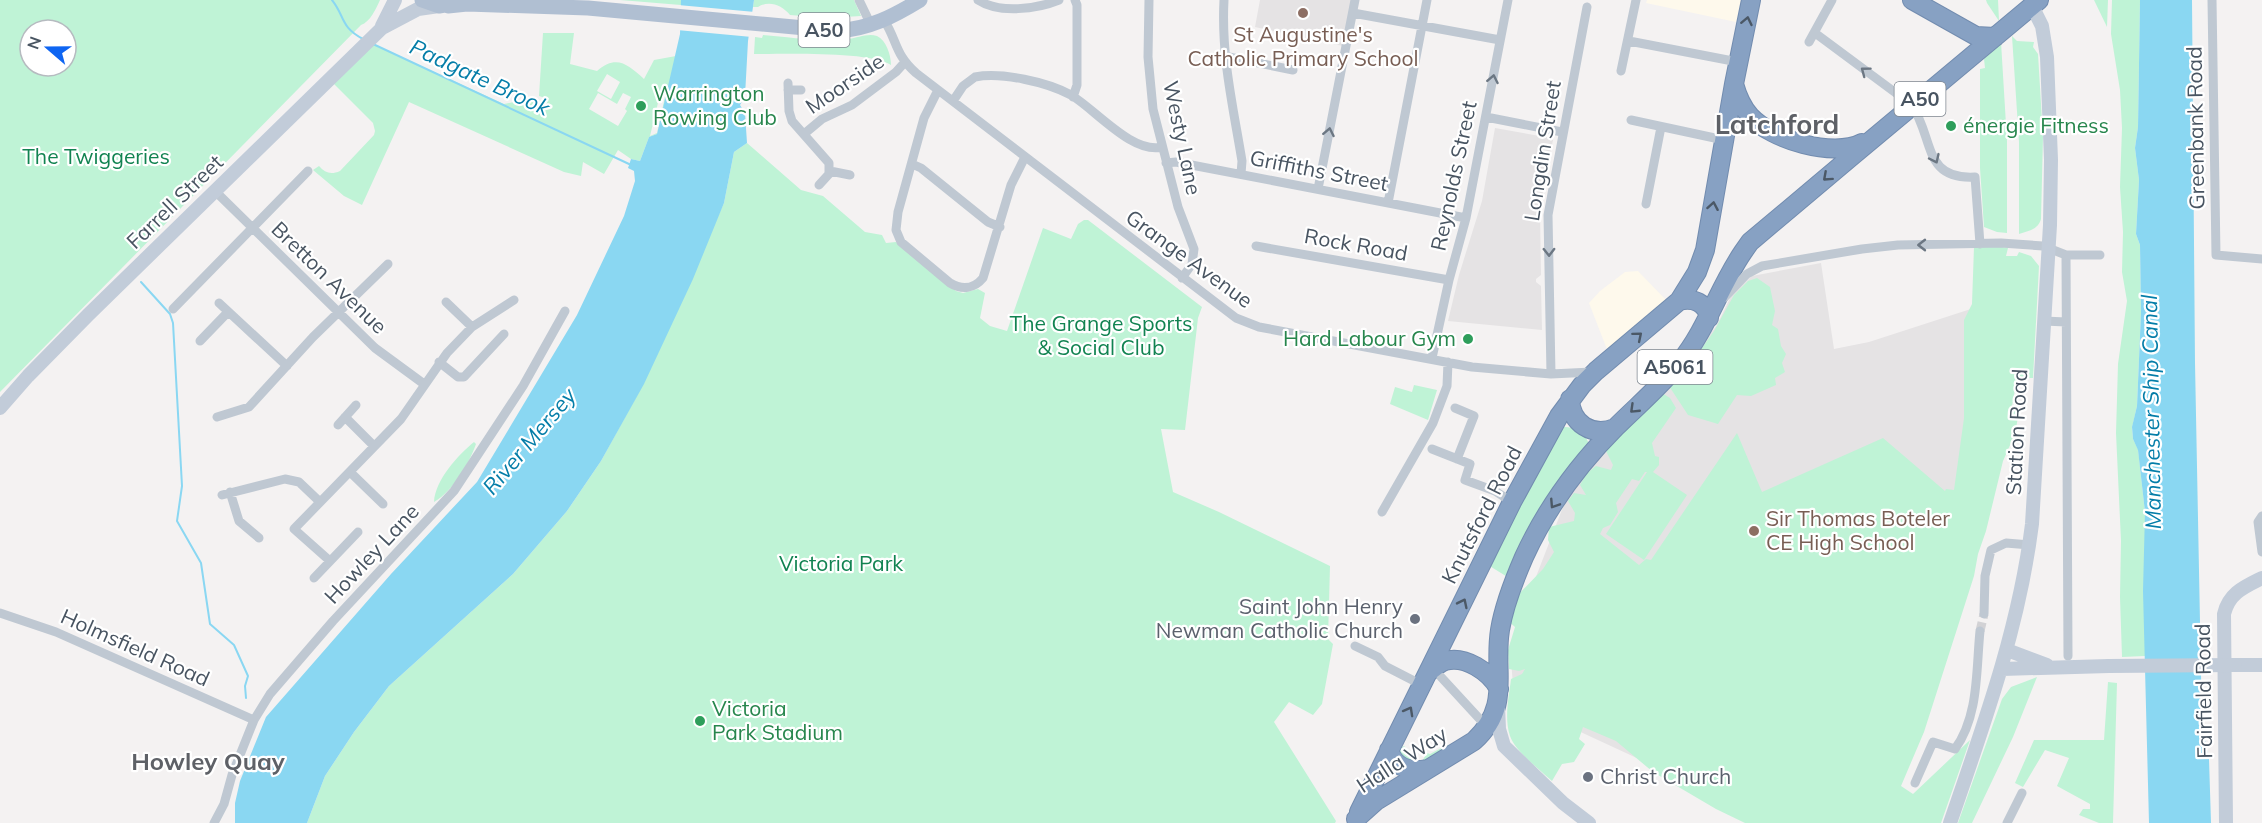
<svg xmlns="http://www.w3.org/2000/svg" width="2262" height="823" font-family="Mulish,sans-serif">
<rect width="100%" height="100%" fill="#f4f2f2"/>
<path fill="#fef9ec" d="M1647,0H1741L1736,22L1646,3Z
M1638,271L1667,301L1608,352L1589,303L1600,291L1625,272Z"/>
<path fill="#e5e3e4" d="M1260,0H1352L1343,46L1255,27Z
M1495,128L1551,138L1553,140L1546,175L1543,176L1540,180L1544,185L1540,213L1541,275L1536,279V282L1541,286L1542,330L1448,321L1459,275L1482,201Z
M1821,263L1834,349L1869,342L1977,307L1970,450L1832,823L1738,805L1514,701L1510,644L1563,507L1596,454L1692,358L1717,325L1731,296L1752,276Z"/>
<path fill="#bff3d6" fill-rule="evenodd" d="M0,0H380C376,9 370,22 361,25L0,392ZM30,30H66V66H30Z
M620,0H681V5Z
M754,0H854L861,16L828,18L790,15C782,5 769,0 758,7H753Z
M1986,0H1998L1999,21L1987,3Z
M2094,0H2108L2107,27Z
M2112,0H2140L2138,127L2135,148L2139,180L2136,234L2140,245L2141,312L2137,406L2132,428L2133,439L2138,449L2145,512V656L2122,657L2120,597L2121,541L2116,433L2118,364L2127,301L2122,272L2123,232L2120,187L2122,128L2120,90L2111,34Z
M543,33H574L570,64L597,71C617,54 628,65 644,79L654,60L676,56L657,134L649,137L640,161L631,159L618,150L604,174L583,162L581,176L564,172L409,102L362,205L344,196L313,170L319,166C325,173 331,175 340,171L374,135L375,131L373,123L333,83L373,44L504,104L528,99L543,106L545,98L539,96ZM607,74L620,82L611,99L597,91ZM662,86L667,88L657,133L650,136ZM598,93L617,104L623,93L631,97L625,109L627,111L618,126L589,109Z
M763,35C791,37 821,43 849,39C857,38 868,33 877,36C886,40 891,55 891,65C870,51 784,54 754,54L755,37L762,38Z
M2012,36L2017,41L2034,42L2033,47L2038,54L2043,137L2041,219C2038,230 2028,231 2019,234V142Z
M2001,42L2007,141V233L1997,232L1984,227L1980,168V69L1985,68L1984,59Z
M747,143L801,190L823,196L865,232L882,235L886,243L896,242L956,291L963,293L978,289L985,293L980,318L990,326L1007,331L1043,228L1071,239L1078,224L1084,220H1088L1202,307L1198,318L1185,430L1161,429L1173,492L1219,512L1330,566L1328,639L1333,644L1322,704L1313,715L1289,702L1274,722L1336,821L1335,823H307L325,776L354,732L389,686L513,574L567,511L601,461L640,390L724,203L734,152Z
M1996,246L2008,248L2006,256H2017L2019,252L2031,256L2039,266L2033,378H2017L2012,406L2018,417L2015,434L2003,461L1986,531L1978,554L1974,576L1924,732L1901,786L1913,794L1970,740L1941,823H1745L1716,809L1653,772L1616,741L1583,727L1579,739L1585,744L1574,762L1562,764L1552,781C1540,770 1515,751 1510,736C1504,718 1509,696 1511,679L1522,674L1525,669L1519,671L1509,669L1508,650L1515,627L1507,620L1513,600L1543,569L1554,552L1548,540L1549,527L1574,521L1575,513L1568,501L1574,493L1586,495L1580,485L1586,474L1596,466L1611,470L1613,465L1605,449L1662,393L1670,398L1676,408L1652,443L1655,456L1659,457V465L1653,472L1687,495L1644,560L1606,534L1647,472H1645L1639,481L1632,479L1616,503L1618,512L1610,525L1603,528L1600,534L1639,565L1646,559L1651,560L1737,433L1762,492L1883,438L1945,491L1946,489L1954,490L1964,418V320L1972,304L1974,247Z
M1757,278L1770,287L1775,311L1772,325L1778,329L1781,346L1786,354L1782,363L1785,372L1775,378L1776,385L1751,396L1737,395L1718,424L1688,415L1669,386L1692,362L1714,331L1734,295L1748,281Z
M1414,385L1437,390L1428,420L1390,404L1395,387L1412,392Z
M1561,427C1575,426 1586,432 1590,447L1514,581L1488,565Z
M474,442L476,444C469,464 453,491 434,502C435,480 458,455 474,442Z
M2037,677L2013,737L1972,823H1958L2002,699L2011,687Z
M2108,682L2117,683L2113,823H2099L2079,815L2083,809H2090V804L2057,786L2069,758L2045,750L2023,787L2015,783L2034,740H2104Z
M1447,745L1450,747L1426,764H1406L1398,750L1404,746L1421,763L1427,753L1430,754Z"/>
<path fill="#8ad7f2" d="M681,0H754L748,41L745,96L740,105L745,113L747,143L734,152L724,203L693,279L644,384L601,461L567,511L513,574L389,686L354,732L325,776L307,823H235V803L240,781L266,717L391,574L477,482L577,315L624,216L635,181L634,171L628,168L631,159L640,161L649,137L657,134L680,34Z
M2140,0H2192L2195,363L2202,726L2209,759L2211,823H2149L2143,591L2145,512L2138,450L2133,439L2132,427L2137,406L2141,312L2140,245L2136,234L2139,180L2135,148L2138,127Z"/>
<path fill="#f4f2f2" d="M678,5L755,12L752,37L677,30Z"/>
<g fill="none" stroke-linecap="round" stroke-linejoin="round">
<path stroke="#8ad7f2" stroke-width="2" d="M332,0C345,16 340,27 363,39
M373,44L629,164
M141,282L170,314L173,323L182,486L177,521L201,563L210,624L234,645L248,676L245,686L246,698"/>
<path stroke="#d2d2d5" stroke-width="9" stroke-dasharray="9 4.5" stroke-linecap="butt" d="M1980,631L1984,614"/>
<defs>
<path id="highway" d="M1912,0L1976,36L1995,37
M1734,84C1737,95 1742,107 1750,116C1772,140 1833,158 1862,143
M1679,301C1693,297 1707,303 1709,318
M1570,399C1571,424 1592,437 1615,428
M1429,672C1434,668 1439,663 1445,661C1465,655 1490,672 1499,689
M1389,750C1394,768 1411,772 1427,769
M1359,812L1512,502L1559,416L1582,385L1596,371L1679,301L1697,272L1705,250L1734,84L1751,0
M1356,819L1376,801L1474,741C1512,706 1493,673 1500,630C1504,605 1514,580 1524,557C1546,509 1579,464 1616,427C1637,406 1661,386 1680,362C1707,329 1719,287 1743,252L1750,242C1846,161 1943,80 2039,0"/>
</defs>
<use href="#highway" stroke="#728caf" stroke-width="20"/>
<path stroke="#bfc8d2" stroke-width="9" d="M859,0L871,25
M978,0C999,14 1037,9 1059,0
M1149,0L1148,57L1153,109L1178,207L1194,249L1192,264L1182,278
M1224,0C1221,56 1233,106 1242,161L1241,174
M2212,0L2216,255L2262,259
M1353,13L1500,40
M884,20C897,40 895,55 916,73L1236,318L1259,327L1472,367L1551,374L1592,372
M1815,33L1912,105C1934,139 1923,180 1975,177L1980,244
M1629,41L1738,62
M1809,42L1832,0
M1224,56L1293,70
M1621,71L1636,0
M788,83L789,111L792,121L829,163V174L819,185
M788,90H801
M938,90L924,118L898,212L896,230L901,242L950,283C962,290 974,289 983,278L1011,185L1025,157
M1073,97L1077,85V5L1075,0
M953,101L963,86L975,77C1002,72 1047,82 1071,95C1096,110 1132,154 1162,147
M1486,117L1562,132
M1631,120L1724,140
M804,134L822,119L852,105L896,72L905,62
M1166,163L1176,162L1466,218
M912,164L921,168L988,222L1000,227
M830,171L850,175
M1318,189L1355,0
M215,191L375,348L424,384
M1388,203L1427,0
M1646,204L1661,127
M1256,246L1449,280
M1724,298L1747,274L1762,266L1862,249L1898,245L2001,243L2043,246L2066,255
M446,302L472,327
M219,303L287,366
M173,309L308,171
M2044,321L2066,322
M200,341L228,312
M1432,358L1449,280L1466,218L1508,0
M439,362L458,377H464L504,334
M1551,374L1548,215L1587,7
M1455,408L1474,416L1457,459
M217,417L249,407L313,337L388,264
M345,417L374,446
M338,425L356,405
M1432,449L1470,464L1465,480L1495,491L1512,502
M350,472L383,504
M230,492L239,521L259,538
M222,495L285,479L299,482L320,502
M1382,512L1433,423L1447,386L1448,362
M2262,516L2258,522L2262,552
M330,561L294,529L401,419L447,353L472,327L514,300
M314,578L358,532
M0,613L56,632L254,720
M1984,614L1985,576L1991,550L2006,543L2030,545
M1355,646L1378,657L1385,666L1422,685
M2068,656L2066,255H2100
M1441,677L1487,727
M1915,783L1933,742L1955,749C1979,716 1976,670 1980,631
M214,823L224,804L232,775L254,720L270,694L333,621L454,491L523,386L565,311
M2007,823L2022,793"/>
<path stroke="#c2ccd9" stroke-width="14" d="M382,26L395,0
M0,408L28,376L88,315L382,28L418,9L439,6
M2007,650L2047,665
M2235,665H2262
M2002,669L2109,666
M1498,706L1499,729L1504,746L1563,803L1589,823
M1950,823C1984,724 2019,628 2032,524L2050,225L2051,160L2047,57L2042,26L2032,6
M2226,823L2224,614C2229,593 2244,587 2262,578"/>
<path stroke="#b0bfd2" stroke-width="15" d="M422,0L439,6L456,3
M448,6L467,4L588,8L837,31C869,29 894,16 920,0"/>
<use href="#highway" stroke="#87a1c3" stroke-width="18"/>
<path stroke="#c2ccd9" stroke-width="14" d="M2109,666L2235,665"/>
</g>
<defs><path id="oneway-chevron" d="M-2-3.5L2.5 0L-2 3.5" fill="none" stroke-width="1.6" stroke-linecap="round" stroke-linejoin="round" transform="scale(1.5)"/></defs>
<g stroke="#4b5866">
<use href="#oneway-chevron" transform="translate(1747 21) rotate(-78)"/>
<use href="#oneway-chevron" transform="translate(1827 177) rotate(138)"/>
<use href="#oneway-chevron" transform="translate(1713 206) rotate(-80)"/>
<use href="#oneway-chevron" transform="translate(1638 336) rotate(-40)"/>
<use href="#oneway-chevron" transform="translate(1634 409) rotate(136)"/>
<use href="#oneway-chevron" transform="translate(1554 504) rotate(123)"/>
<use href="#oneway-chevron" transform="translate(1463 603) rotate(-64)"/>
<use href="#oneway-chevron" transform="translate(1409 711) rotate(-61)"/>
</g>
<g stroke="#6c7783">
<use href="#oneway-chevron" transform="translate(1865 71) rotate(-143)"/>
<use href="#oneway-chevron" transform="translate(1493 79) rotate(-79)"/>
<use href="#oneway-chevron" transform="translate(1329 132) rotate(-79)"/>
<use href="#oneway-chevron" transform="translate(1935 159) rotate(65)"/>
<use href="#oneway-chevron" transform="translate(1922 245) rotate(180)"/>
<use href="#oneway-chevron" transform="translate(1549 252) rotate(89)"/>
</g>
<g fill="#8d6e63" stroke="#fff" stroke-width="2">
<circle cx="1303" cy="13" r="6"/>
<circle cx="1754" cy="531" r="6"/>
</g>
<g fill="#2e9e5b" stroke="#fff" stroke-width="2">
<circle cx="641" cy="106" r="6"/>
<circle cx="1951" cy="126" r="6"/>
<circle cx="1468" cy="339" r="6"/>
<circle cx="700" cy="721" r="6"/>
</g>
<g fill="#6b7280" stroke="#fff" stroke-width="2">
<circle cx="1415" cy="619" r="6"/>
<circle cx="1588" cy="777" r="6"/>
</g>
<g text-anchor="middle" stroke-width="4.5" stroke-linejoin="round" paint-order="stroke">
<g fill="#fff" stroke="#7f8790" stroke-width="1.5">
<rect x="798.5" y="13" width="51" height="34" rx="4.5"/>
<rect x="1894.5" y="82" width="51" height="34" rx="4.5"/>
<rect x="1637.5" y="350" width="75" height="34" rx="4.5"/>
</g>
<g font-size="20" font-weight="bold" fill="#485461">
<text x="824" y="37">A50</text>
<text x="1920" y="106">A50</text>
<text x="1675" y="374">A5061</text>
</g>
<g font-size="21" fill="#785e54" stroke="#fff">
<text x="1303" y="42">St Augustine's<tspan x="1303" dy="24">Catholic Primary School</tspan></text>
<text x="1766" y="526" text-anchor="start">Sir Thomas Boteler<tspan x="1766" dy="24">CE High School</tspan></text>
</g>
<g font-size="21" fill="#485461" stroke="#fff">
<text transform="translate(845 84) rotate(-34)" y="7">Moorside</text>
<text transform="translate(2196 128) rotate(-91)" y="7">Greenbank Road</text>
<text transform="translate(1182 138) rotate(78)" y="7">Westy Lane</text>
<text transform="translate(1543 151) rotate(-81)" y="7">Longdin Street</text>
<text transform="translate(1319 171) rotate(11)" y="7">Griffiths Street</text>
<text transform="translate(1454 176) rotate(-78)" y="7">Reynolds Street</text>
<text transform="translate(175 202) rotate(-44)" y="7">Farrell Street</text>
<text transform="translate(1356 245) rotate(10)" y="7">Rock Road</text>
<text transform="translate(1189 259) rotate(36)" y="7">Grange Avenue</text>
<text transform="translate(329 278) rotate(44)" y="7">Bretton Avenue</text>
<text transform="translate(2017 432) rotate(-87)" y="7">Station Road</text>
<text transform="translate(1482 515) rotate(-63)" y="7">Knutsford Road</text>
<text transform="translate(372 554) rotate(-47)" y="7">Howley Lane</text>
<text transform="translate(135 648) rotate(24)" y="7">Holmsfield Road</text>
<text transform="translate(2204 691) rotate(-91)" y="7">Fairfield Road</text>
<text transform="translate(1402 760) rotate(-33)" y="7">Halla Way</text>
</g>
<g font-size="21" fill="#27864d" stroke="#fff" text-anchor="start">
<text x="653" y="101">Warrington<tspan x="653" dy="24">Rowing Club</tspan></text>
<text x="1963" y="133">énergie Fitness</text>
<text x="1456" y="346" text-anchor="end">Hard Labour Gym</text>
<text x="712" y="716">Victoria<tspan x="712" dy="24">Park Stadium</tspan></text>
</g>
<g font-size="21" fill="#118351" stroke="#fff">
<text x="96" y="164">The Twiggeries</text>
<text x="1101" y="331">The Grange Sports<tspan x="1101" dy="24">&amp; Social Club</tspan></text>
<text x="841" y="571">Victoria Park</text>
</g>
<g font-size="21" fill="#5b616d" stroke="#fff" text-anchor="end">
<text x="1403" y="614">Saint John Henry<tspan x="1403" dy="24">Newman Catholic Church</tspan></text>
<text x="1600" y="784" text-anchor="start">Christ Church</text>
</g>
<g font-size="22" font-style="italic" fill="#047da8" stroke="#fff">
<text transform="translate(480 77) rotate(25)" y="8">Padgate Brook</text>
<text transform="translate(2151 412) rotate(-91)" y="8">Manchester Ship Canal</text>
<text transform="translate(529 441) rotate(-50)" y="8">River Mersey</text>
</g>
<g font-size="24" font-weight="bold" fill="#5e6167" stroke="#fff">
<text x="208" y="770">Howley Quay</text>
</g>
<g font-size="27" font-weight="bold" fill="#5e6167" stroke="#fff">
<text x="1777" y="134">Latchford</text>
</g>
</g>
<g transform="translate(48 48) rotate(290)"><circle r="28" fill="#ffffff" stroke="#b6bbc0" stroke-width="1.5"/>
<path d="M0-4.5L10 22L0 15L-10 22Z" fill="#0e65f2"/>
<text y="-9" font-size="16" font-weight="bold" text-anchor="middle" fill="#485461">N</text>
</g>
</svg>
